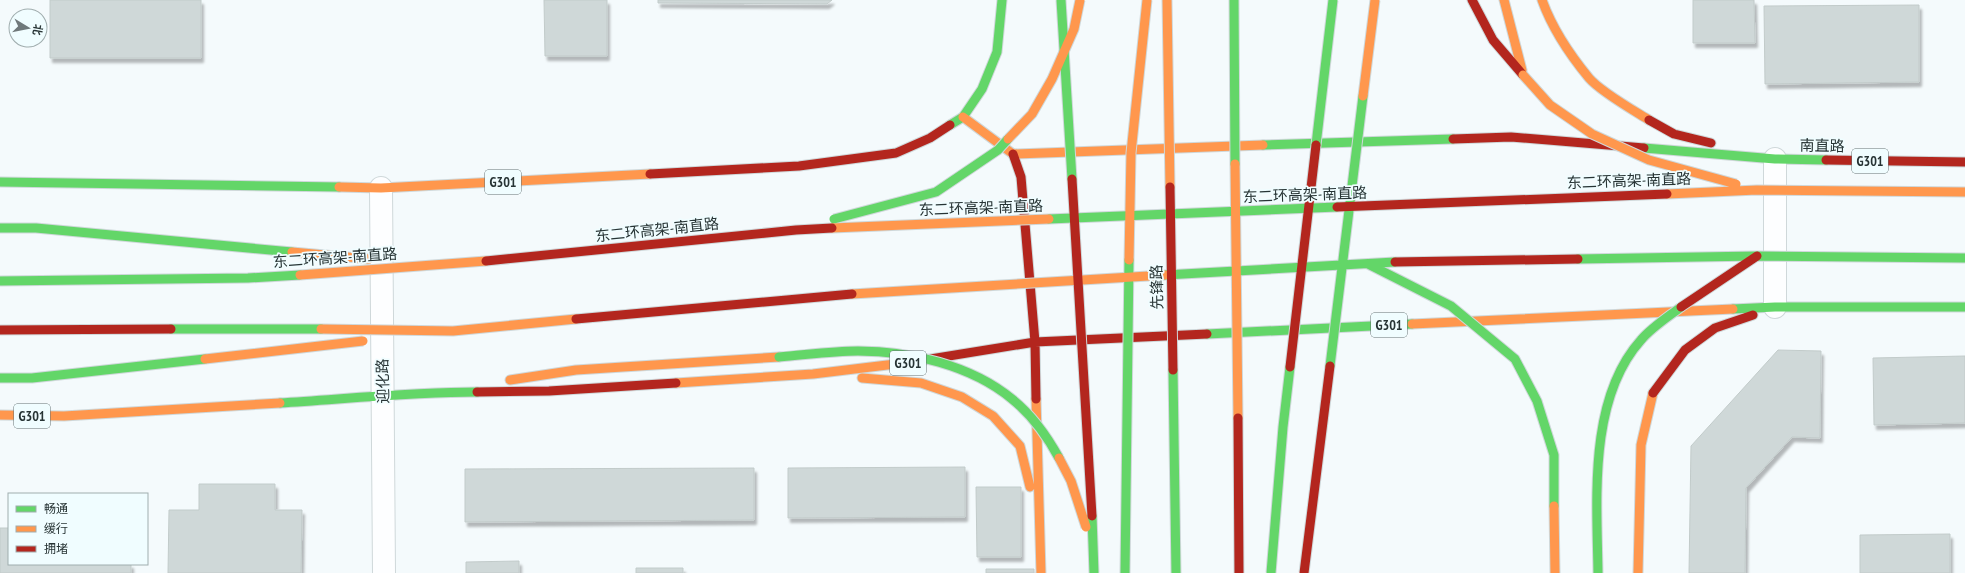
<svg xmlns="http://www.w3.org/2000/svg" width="1965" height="573" font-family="'PT Sans Narrow','Noto Sans SC',sans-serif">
<defs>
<filter id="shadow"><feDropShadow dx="2.5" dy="4.5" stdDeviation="1" flood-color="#0004"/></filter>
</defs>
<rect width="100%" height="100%" fill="#f4fafc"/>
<path fill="#cfd8d8" stroke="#c2cbca" filter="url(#shadow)" d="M50,0H201V58H50Z
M544,0H607V56H545Z
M658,0H832L827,4L658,3Z
M1693,0H1754L1755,43H1693Z
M1919,5V82L1765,84L1764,6Z
M1778,350L1821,351L1820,438L1792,437L1746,488L1745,573H1689L1691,446Z
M1965,356V423L1874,425L1873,358Z
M965,467V517L788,518V468Z
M754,468V520L465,522V469Z
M199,484H275V510H302L301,573H168L169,510H199Z
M976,487H1021V557H977Z
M0,528H9V564H131V573H0Z
M1950,534V573H1860V535Z
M519,561V573H466V562Z
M636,568H683V573H636Z
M986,569H1034V573H986Z"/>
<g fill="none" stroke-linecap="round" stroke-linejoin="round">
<defs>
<path id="street" d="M1775,159V307
M381,188L384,573"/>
<path id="fast" d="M950,125L963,117L982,89L997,52L1002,0
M1263,145L1453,139
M1644,148L1775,159L1826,160
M0,182L339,187
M1733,309L1775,307H1965
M1207,334L1412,324
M280,403C345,399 411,392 477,392"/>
<path id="slow" d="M1504,0L1522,70
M1542,0C1552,28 1570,55 1589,78C1601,92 1633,110 1649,120
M963,117L1013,154L1263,145
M339,187L381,188L650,174
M1412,324L1733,309
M862,378L921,383L962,397L993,416L1020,446L1030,487
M510,380L576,370L779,357
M676,383L813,374L912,362
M1036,399L1041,573
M0,415L64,416L280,403
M1638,573L1641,445L1653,393"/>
<path id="jam" d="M1472,0L1493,40L1523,75
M1649,120L1674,134L1711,143
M1453,139L1511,137L1644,148
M1013,154L1021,177L1035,342L1036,399
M1826,160L1965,162
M650,174L799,166L896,153L930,138L950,125
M912,362L1035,342L1207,334
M477,392L549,391L676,383
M1653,393L1685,350L1715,328L1753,315"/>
</defs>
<use href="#street" stroke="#cfd8da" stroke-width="24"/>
<use href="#fast" stroke="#cfd8da" stroke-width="11"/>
<use href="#slow" stroke="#cfd8da" stroke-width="11"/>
<use href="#jam" stroke="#cfd8da" stroke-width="11"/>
<use href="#street" stroke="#fdfeff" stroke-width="22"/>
<use href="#fast" stroke="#63d668" stroke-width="9"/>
<use href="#slow" stroke="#ff974d" stroke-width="9"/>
<use href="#jam" stroke="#b3261e" stroke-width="9"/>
<defs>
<path id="fast-bridge" d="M1061,0L1072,179
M1234,0L1235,164
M1316,145L1333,0
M834,219L936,192L998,150L1008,139
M1049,219L1337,207
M0,228H36L292,252
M1578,259L1757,256L1965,258
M1368,264L1451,306L1515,359L1537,401L1554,455V506
M1165,275L1395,262
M0,281L248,278L300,275
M171,329H321
M779,357C805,355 832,351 858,351C910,351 971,365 1012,399C1032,415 1047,436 1059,458
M1330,366L1363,96
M1173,370L1176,573
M0,378H32L205,359
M1092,516L1094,573
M1125,573L1129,260
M1271,573L1283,427L1290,367
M1598,573C1597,499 1588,399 1641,340C1652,327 1668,317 1681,307"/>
<path id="slow-bridge" d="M1167,0L1170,187
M1523,75L1550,105L1592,134L1649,160L1736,184
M1363,96L1375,0
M1008,139L1032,114L1052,79L1074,29L1080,0
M1235,164L1238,418
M1667,194L1757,190L1965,192
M832,228L1049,219
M292,252L369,259
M1129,260L1131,153L1147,0
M300,275L486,261
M852,294L1165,275
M321,329L453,331L576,319
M205,359L363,341
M1059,458L1071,481L1086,527
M1554,506L1555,573"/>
<path id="jam-bridge" d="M1072,179L1092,516
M1170,187L1173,370
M1337,207L1667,194
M486,261L796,230L832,228
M1395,262L1578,259
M1681,307L1757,256
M576,319L852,294
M0,330L171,329
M1290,367L1316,145
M1238,418L1239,573
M1304,573L1330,366"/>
</defs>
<use href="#fast-bridge" stroke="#cfd8da" stroke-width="11" stroke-linecap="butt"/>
<use href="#slow-bridge" stroke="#cfd8da" stroke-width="11" stroke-linecap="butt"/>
<use href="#jam-bridge" stroke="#cfd8da" stroke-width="11" stroke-linecap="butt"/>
<use href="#fast-bridge" stroke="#63d668" stroke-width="9"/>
<use href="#slow-bridge" stroke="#ff974d" stroke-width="9"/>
<use href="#jam-bridge" stroke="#b3261e" stroke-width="9"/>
</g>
<g text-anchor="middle" stroke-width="3.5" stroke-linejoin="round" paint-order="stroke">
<g fill="#f0fdff" stroke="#637072" stroke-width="1">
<rect x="1852" y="149" width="36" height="24" rx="3"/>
<rect x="485" y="170" width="36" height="24" rx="3"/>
<rect x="1371" y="313" width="36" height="24" rx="3"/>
<rect x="890" y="351" width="36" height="24" rx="3"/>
<rect x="14" y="404" width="36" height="24" rx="3"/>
</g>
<g font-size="14" font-weight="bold" fill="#273435">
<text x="1870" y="166">G301</text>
<text x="503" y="187">G301</text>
<text x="1389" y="330">G301</text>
<text x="908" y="368">G301</text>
<text x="32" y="421">G301</text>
</g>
<g font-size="15" fill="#273435" stroke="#f0fdff">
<text transform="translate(1822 146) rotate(1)" y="5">南直路</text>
<text transform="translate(1629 181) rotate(-2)" y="5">东二环高架-南直路</text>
<text transform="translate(1305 195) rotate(-2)" y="5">东二环高架-南直路</text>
<text transform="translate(981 208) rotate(-2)" y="5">东二环高架-南直路</text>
<text transform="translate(657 230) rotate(-6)" y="5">东二环高架-南直路</text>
<text transform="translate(335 258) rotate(-4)" y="5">东二环高架-南直路</text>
<text transform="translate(1157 287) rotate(-91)" y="5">先锋路</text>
<text transform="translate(383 381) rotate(-91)" y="5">迎化路</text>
</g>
</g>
<rect x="8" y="493" width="140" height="72" fill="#f0fdff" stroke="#a0adae"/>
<rect x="16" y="506" width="20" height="6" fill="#63d668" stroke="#a0adae"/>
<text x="44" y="513" font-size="12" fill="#273435">畅通</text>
<rect x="16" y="526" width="20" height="6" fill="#ff974d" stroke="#a0adae"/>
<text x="44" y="533" font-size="12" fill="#273435">缓行</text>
<rect x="16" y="546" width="20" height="6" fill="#b3261e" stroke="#a0adae"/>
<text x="44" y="553" font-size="12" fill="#273435">拥堵</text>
<g transform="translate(28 28) rotate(100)"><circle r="19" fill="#f0fdff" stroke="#a0adae"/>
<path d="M0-3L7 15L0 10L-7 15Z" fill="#6f797b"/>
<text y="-6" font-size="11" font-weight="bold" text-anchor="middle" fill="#273435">北</text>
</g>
</svg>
